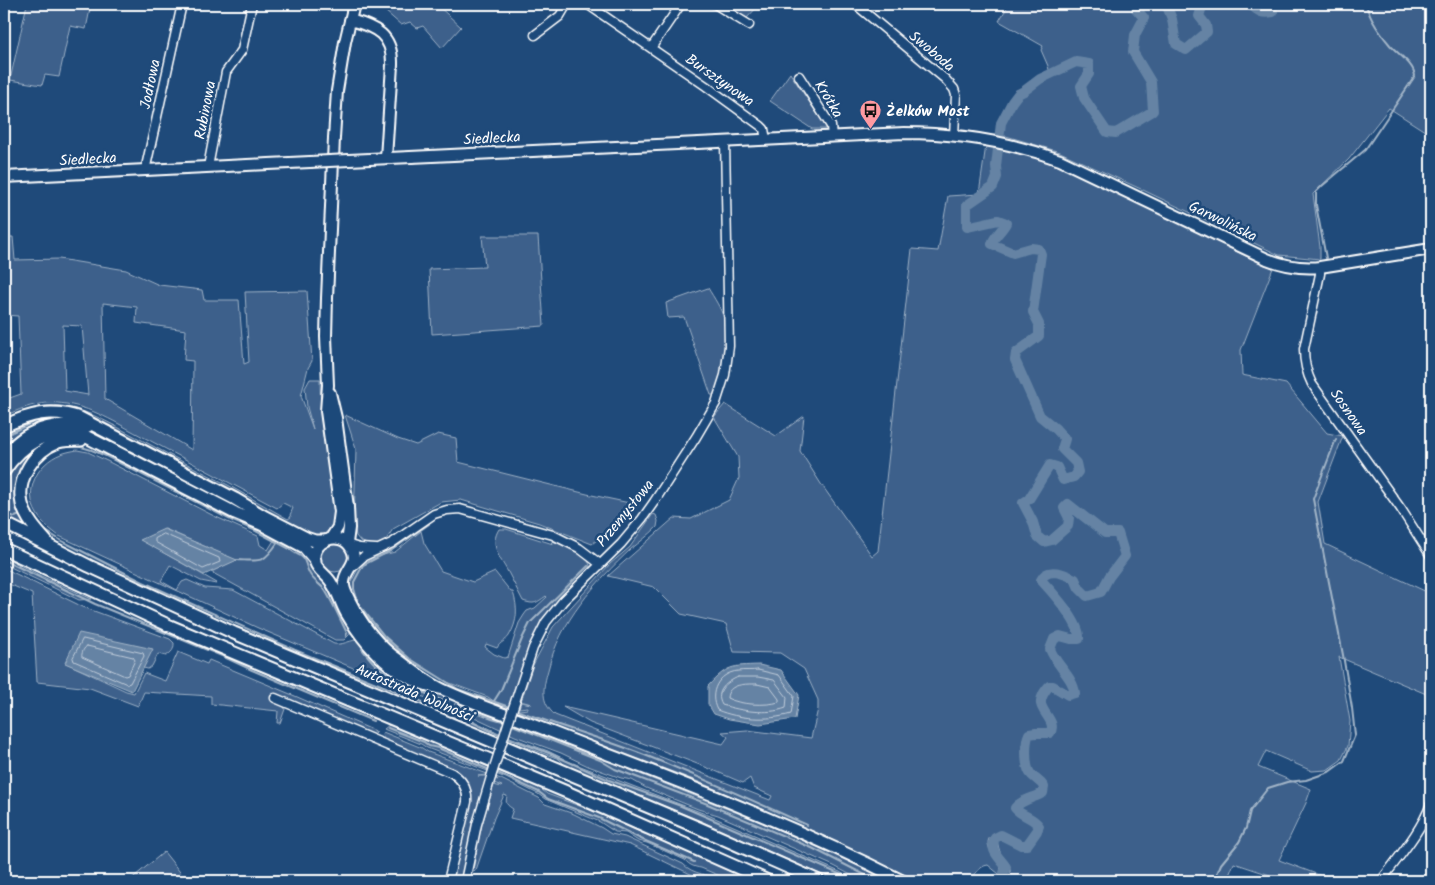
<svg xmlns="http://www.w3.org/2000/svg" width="1435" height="885" font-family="Kalam,sans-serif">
<rect width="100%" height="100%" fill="#1f4a7a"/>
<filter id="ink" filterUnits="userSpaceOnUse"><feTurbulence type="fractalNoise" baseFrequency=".02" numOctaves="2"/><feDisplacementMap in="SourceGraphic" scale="10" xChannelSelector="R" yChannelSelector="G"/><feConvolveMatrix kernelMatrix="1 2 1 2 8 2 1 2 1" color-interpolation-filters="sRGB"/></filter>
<g filter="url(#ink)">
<path fill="#3c618b" stroke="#9eb0c5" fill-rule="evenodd" d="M27,4H91L86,29L70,26L59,77L45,75L42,85L10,80Z
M377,4H436L461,27L442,48L423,26L417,28L410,22L401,25Z
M721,4H760L745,20Z
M1009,4H1431V135L1389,108L1349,159L1313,194L1320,247V259L1279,255L1143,190L1060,152L1006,136L1002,137C1004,131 1004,123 1007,117C1014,98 1034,87 1051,77L1048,66L1041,50L1043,46L999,21Z
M790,73L827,129H812L770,101Z
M986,145L1044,160L1075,172L1258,262L1273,268L1241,350L1242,375L1286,384L1327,433L1343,436L1318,502L1325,544L1431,594V696L1339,657L1350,721L1348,746L1341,760L1327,770L1312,771L1266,751L1258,767L1311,789L1306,803L1279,860L1335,881H1288L1234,863L1227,880L1218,878L1217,881H1008C1013,868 1009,867 1002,856C999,851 998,845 997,840L1000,838L1024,847C1035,844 1047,828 1036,818C1031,814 1023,812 1018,808C1026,801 1039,799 1047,792C1035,794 1020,796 1013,807L1015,813L1035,825C1035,833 1029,840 1023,843C1017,840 1011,834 1005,833C1002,832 995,833 993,835C980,842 996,859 1001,866L1000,873L999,874L988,865C979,866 975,875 970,881H918L815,832L699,782L524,715L499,705L488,697L447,682L408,659L378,632L355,603L350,584L360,565L375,557L395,552L421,531L424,543L441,571L473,582L495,572L511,592H513C518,608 518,621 509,636C506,641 500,642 497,648L486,644L485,647L494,654L504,658L508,657L519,623L524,615L527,611L535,608L547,597L546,596C536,603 535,605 523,601C518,591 513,582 508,572C500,558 489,545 499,529H506L553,544L552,541C565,546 587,551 590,566C576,585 556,598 544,619C527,646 523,678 509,706L519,710L528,709V707L519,708L521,702L531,704L521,701L533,665L553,627L610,564L630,547L653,514L656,515L658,521L657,527C649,535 640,542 631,549C595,583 560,621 548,670C543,688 540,702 555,715L770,800L772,796L754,788L750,778L743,783L713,770L590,723L563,707L723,744L728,737L722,732L747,730L811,738L818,709V700L804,669L780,653L734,652L726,624L681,614L654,587L608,576L674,518L691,519L729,500L739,478L738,457L714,417L725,404L776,436L804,416L800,451L821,484L872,556L878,551L912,249L938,251L948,196L979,194Z
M482,236H538L544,326L432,334L429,269L485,267Z
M4,237H13L15,260L59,259L126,270L159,285L202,290L204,300H239L244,364L249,362L245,292L307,291L312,361L308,368L301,396L313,429L307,407L305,388L310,379H320L321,419L333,490L335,517L330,529L324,534L313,536L262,510L238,494L94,419L73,411L4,422V420C23,411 41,403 62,406C90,410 116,427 140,439C169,455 199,470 228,485C248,496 268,508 288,519L291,517L290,515L293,508L283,503L277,508C234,485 192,463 149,440C123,427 95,408 66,404C42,400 25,407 4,416V400L21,394L18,316L4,315ZM103,303L137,307L136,323L186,330L184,360L193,361L192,450L105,399ZM63,325L82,326L88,395L65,391Z
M708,288C714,298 721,308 724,319C731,342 722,373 715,395H711L684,317L668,318L666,303Z
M345,415L398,439L416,445L438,434L456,438L458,462L587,494L639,505L592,544L539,523L461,500L441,502L393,529L386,540L375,545L367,544L360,541L356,536L354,525L356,449Z
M41,417L77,421L4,452V430Z
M59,439L20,478L34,533L4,516V478L14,463L36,443Z
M77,450L88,452L109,462L214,516L258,536L260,545L268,550L276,537L304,552L314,573L329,587L344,621L350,628V634L344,640H335L211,572L236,560L165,529L141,540L217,583L216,584L201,581L170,565L161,581L177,590L182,582L187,580L205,588L233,590L334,644C343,645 348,641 356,640L414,685L446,697L448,699L449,704L420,696L258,628L59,536C51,530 43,524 37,514C23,491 37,463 61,454C66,452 72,451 77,450Z
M321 558a14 14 0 1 1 28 0a14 14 0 1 1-28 0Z
M4,557L41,576L92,599L79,600L4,564Z
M4,568L83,607L170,639L174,643C174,650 172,652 166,656L158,654L152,666L148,669L143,668L152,649L66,663L126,691L134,693L144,673L165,681L178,652L207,664L209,660L295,696L377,732L374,735L368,736L283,705L285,709L280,723H277L278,711L211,704V696L144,692L138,706L90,688L37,682L32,594L4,582Z
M459,702L750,818L814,844L891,881H862L834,866L718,815L698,809L646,788L632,780L621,778L588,766L561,753L515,736L453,707L455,703Z
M451,710L499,733L548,751L562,758L565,760L708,815L840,872L854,881H836L703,822L565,765L559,759L510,741L457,719L452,716Z
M389,725H393L477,762L541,789L547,794L601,814L644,834L649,835L751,881H732L701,868C694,867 689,865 685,860L647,843L638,841L626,833L615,832L600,822L545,799L538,794L506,778L427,748L421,744L386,730L384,729Z
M383,732L422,748L428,752L501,779L539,798L545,804L574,814L602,828L611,834L625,837L683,864C692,874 710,875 723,881H705L630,845L510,818L513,809C507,805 505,804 507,796L504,795L494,818L476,870L473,871L480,831L494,785L501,787L502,786L494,783L495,779L498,780C493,774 485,775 478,776H488L474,821L463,881H452L468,785L385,742L382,735Z
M164,852L187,881H129Z"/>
<path fill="#6583a4" stroke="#a3b5c8" d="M164,529L237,560L204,575L140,540Z
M79,633L153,649L132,691L65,663Z
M759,665L781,670L799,695L795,719L760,724L729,719L714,714L708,704V686C728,665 731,666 759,665Z"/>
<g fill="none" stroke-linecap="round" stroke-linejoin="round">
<path stroke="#c1cddb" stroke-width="1" d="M164,534L219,558L220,562L203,569L155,542V539Z
M83,639L143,653L144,656L130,683L127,684L74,661L73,658Z
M87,646L133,657L135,660L128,675L125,676L82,657C81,654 84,647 87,646Z
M758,670L779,675L794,696L791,714C767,721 739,719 717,710C708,693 718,673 738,671C744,670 752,671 758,670Z
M738,677H758L774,680L787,697L786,708C767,715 741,711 722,705C714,691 727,682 738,677Z
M757,684L770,687L779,699V702C766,706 740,705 727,698C728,683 746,684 757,684Z"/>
<path stroke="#a3b5c8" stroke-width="2" d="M1326,258L1316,205V192L1322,186L1365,150L1415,76C1414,64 1398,54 1390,45C1380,33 1370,20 1366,4
M4,436L31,423
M38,464C42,460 47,454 53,451C72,441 88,448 106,456L233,521L254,530L290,549C294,554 299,554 303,558C306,562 307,571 311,576C315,582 321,585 325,590C333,603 340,619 347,633L346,636
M20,471L24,462L36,449
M28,504L27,491L28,481
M17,505L18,510L26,526
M4,513L15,517L20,515
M429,524L392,550L363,565L354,582V589L359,605L384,636L409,658L458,689L512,708
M43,529L60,540L143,582L295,650L425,703L444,709
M4,560L95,604L222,656L252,670L373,721
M237,560C261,561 263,564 278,542
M362,649C367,655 372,662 378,667C398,683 422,692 446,702
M494,701L501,690L522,639L530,623L588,566
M459,705L492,718L506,722
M516,710C558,726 601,738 642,754C698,776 752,800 807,825
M455,714L502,736
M510,724L600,760L615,769L705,803L772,831L812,848L877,881
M388,728L424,742L429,746L438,748L492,771
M506,737L549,753L609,780L681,806L846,877
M496,772L539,792L548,799L599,818L641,839L694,862
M1214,881L1221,864L1239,842L1246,828L1250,811L1268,788L1287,782L1306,780L1329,772L1344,761L1355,735L1352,708L1343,655L1313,499L1336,439"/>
<path stroke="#6583a4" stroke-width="10" d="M1166,4L1172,19L1176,44L1186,50L1207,32L1206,25L1199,16L1203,4
M1250,4C1258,12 1262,14 1273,12L1272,4
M1002,881L1006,867C1000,857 989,852 995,838L1001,835L1021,845H1027L1037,831L1039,826C1033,817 1021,816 1015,808C1021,800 1034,798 1043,793L1044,787C1040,780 1034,779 1030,773C1025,766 1025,742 1029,734L1036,733H1050C1057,723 1043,714 1041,704C1040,697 1045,691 1049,686H1053L1068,695L1075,693C1073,677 1056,665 1050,649L1054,639L1060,636L1071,639H1079C1081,623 1052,592 1041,580C1047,566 1065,574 1075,579L1079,588L1087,596L1101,592L1109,577L1125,556L1118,533H1105L1068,504L1064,508L1069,518L1068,526L1052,540L1044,542L1037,536L1033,522L1023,503L1029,499L1050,465L1057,467L1063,480L1074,477L1078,472L1076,463L1062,449L1065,439L1056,429L1040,416L1015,360L1016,353L1039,336V324L1033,312L1041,254L1039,249L1031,248L1013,253L992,244C993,237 1002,231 1006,223L998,220L967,227V205L993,187L997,177L996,166L1001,123L1012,102L1018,94L1024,91L1040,79L1076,62L1089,64V74L1081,86L1084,98L1107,132L1116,133L1153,111L1151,82L1133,52L1135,35L1144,18L1136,9L1147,4"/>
<defs>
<path id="minor" d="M587,4L706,86L761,126L764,129L766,140
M715,4L749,25
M855,4L945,79L954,89L956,95L954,136
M535,35L560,16L567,4
M651,48L681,4
M799,76L831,126L832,137
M208,167L226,72L242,50L252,4
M145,171L182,4
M1320,267V274L1304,349C1304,363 1306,372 1312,384L1401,509L1431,556
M349,545L360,548L376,549
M352,567L364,556L392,543L434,514L447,510L460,509L553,535L579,548L600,564
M275,698L452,773C463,780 468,789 467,802L448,881
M513,708L533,648L546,622L563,601L621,544L642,519L654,502L696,437L716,403L725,375L729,346L725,142
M465,881L477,824L491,777
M1381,881C1399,856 1420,833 1431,804"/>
<path id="major" d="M350,20C376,27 393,35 392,65L386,158
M349,160L904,133C956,133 1010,142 1060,160L1267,259C1285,266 1301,269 1320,267L1431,249
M4,177L310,162
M330,393L336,418L348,507L349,528L347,543
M331,538L338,527L340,512L326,411L328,385L326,336L327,298L334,138L337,91L345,42L354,4
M442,689C398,681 368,651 346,613C341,604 338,593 332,584C328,575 318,572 315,562C310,541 340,529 351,548C360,562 345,569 344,582C343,588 347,594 349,599C361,623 377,645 399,660C412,670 427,682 442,689C467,701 494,710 520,720C549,731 578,742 607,754C707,792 807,832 903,881"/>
<path id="highway" d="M4,426C30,414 51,408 80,418L235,499L265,517L306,538L315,541H324
M4,457C25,428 54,422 88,426
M4,471C22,444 50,426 83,435L235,513L261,524L304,547L315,560
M4,523L89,566L234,633L699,828L819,881
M47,542C37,531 26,519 22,504C16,478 34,451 58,442C65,440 73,440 81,440
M4,549L170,626L569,793L768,881"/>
</defs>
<use href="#minor" stroke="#fff" stroke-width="11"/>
<use href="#major" stroke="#fff" stroke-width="14"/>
<use href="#highway" stroke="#fff" stroke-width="15"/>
<use href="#minor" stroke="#1f4a7a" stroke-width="8"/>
<use href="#major" stroke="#1f4a7a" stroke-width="10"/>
<use href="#highway" stroke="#1f4a7a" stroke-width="11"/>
<defs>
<path id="minor-bridge" d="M491,777L513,708"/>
<path id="major-bridge" d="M310,162L349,160"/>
</defs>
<use href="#minor-bridge" stroke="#fff" stroke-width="11" stroke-linecap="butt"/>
<use href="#major-bridge" stroke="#fff" stroke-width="14" stroke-linecap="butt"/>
<use href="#minor-bridge" stroke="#1f4a7a" stroke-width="8"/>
<use href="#major-bridge" stroke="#1f4a7a" stroke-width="10"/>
</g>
</g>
<defs>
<symbol id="bus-pin" viewBox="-11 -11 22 30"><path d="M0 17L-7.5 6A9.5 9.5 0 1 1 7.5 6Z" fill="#ff9aa2" stroke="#1f4a7a"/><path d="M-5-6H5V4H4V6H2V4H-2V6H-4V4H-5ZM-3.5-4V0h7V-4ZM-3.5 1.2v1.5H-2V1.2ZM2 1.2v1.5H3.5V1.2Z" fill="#111"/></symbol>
</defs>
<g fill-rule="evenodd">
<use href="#bus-pin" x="858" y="98" width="25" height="34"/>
</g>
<g text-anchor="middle" stroke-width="5" stroke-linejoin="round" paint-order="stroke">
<g font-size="15" fill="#fff" stroke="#1f4a7a">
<text transform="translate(932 51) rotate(40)" y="5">Swoboda</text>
<text transform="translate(720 80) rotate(35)" y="5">Bursztynowa</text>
<text transform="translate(150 84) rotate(-78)" y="5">Jodłowa</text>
<text transform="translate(829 99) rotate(59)" y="5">Krótka</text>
<text transform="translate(205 110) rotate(-79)" y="5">Rubinowa</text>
<text transform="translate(492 138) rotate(-3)" y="5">Siedlecka</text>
<text transform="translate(88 159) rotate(-3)" y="5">Siedlecka</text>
<text transform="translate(1223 221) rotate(26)" y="5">Garwolińska</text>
<text transform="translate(1349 412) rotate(55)" y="5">Sosnowa</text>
<text transform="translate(625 513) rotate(-51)" y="5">Przemysłowa</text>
<text transform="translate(415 693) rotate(23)" y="5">Autostrada Wolności</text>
</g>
<g font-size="15" font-weight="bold" fill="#fff" stroke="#1f4a7a" text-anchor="start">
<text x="886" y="116">Żelków Most</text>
</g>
</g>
<rect width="1435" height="885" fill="none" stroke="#1f4a7a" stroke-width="20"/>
<rect x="10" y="10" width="1415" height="865" fill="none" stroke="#fff" stroke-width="2" filter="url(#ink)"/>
</svg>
